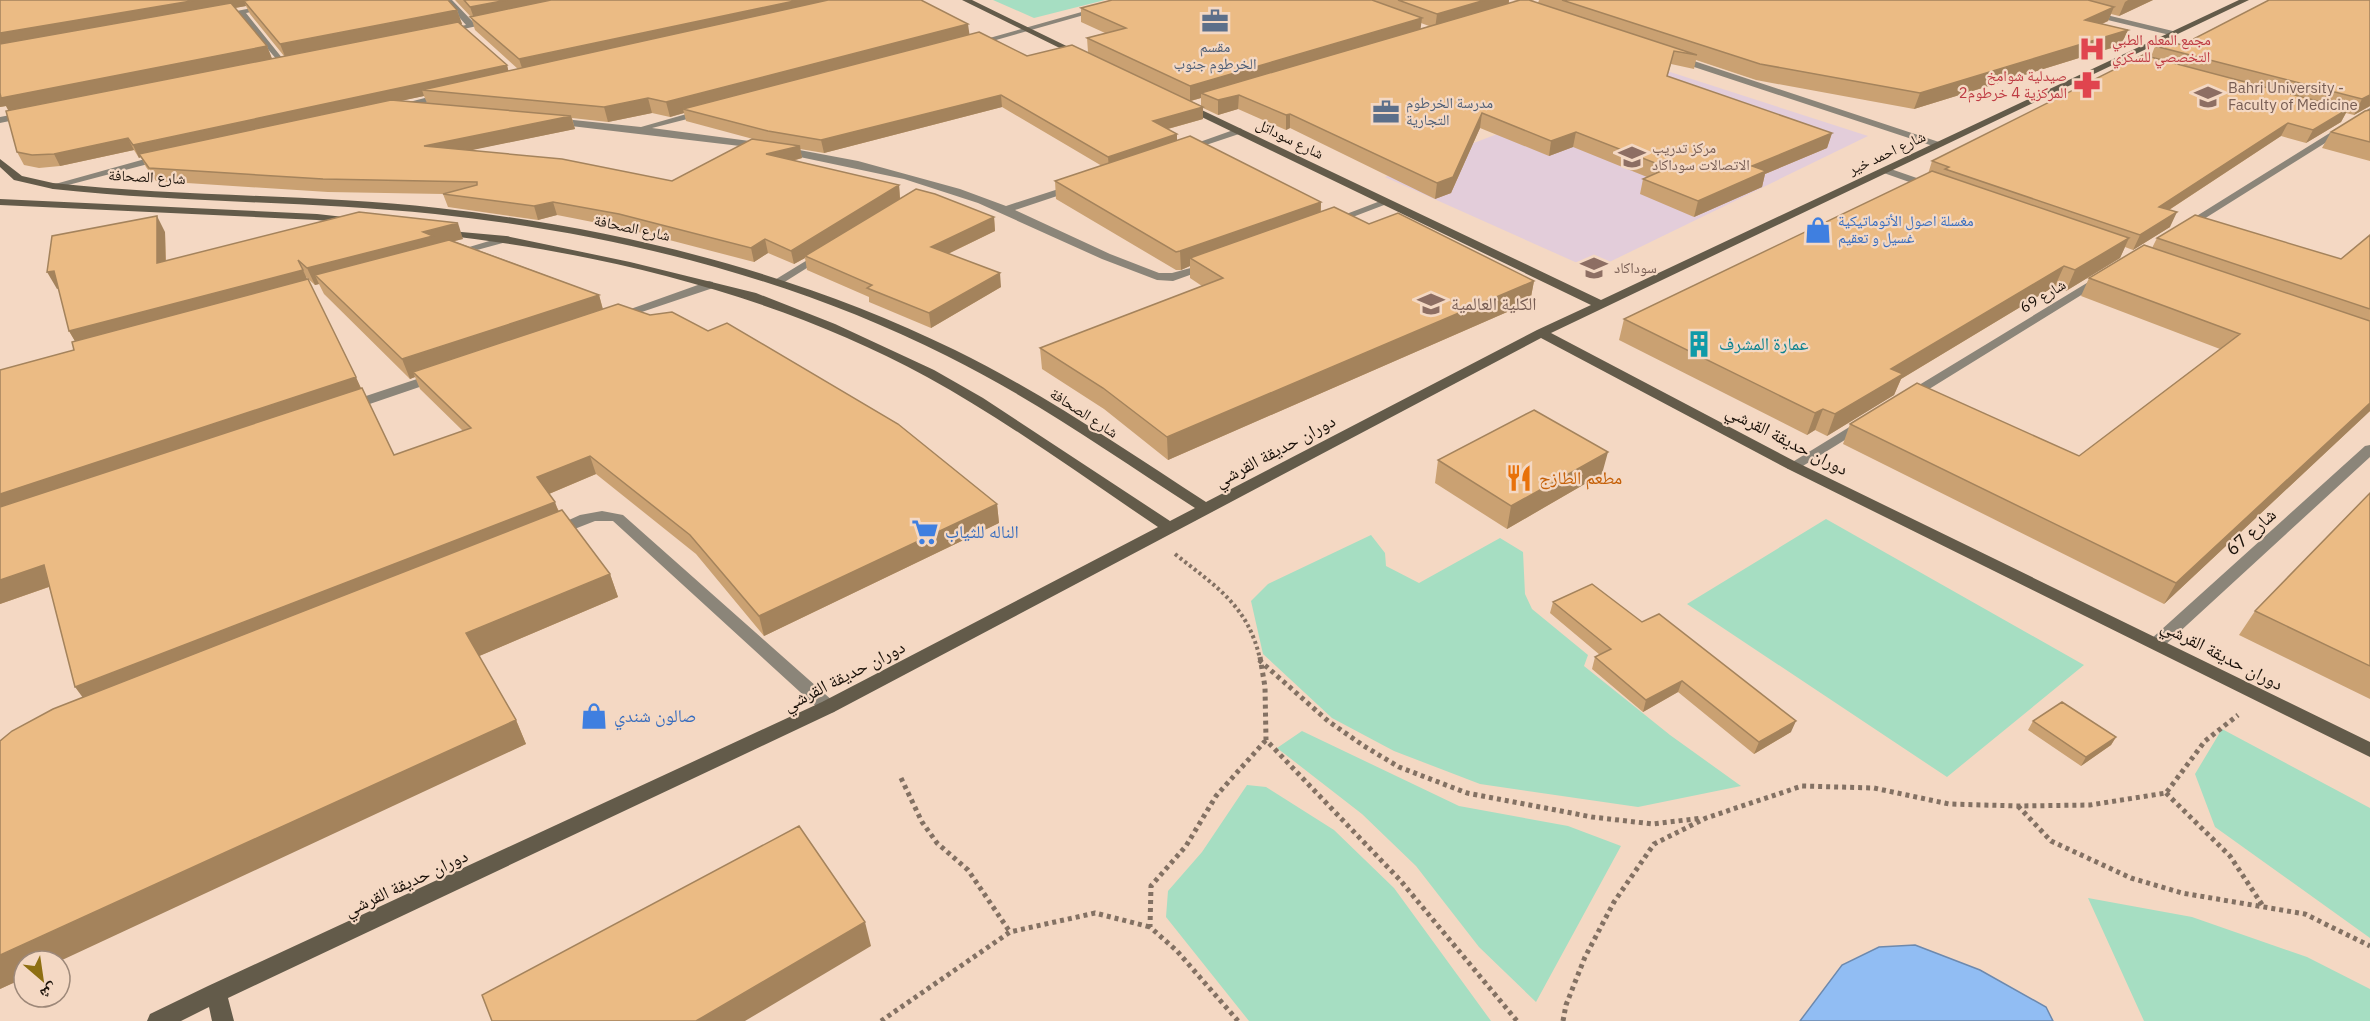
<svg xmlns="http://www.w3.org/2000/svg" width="2370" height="1021" font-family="'IBM Plex Sans','Noto Naskh Arabic',sans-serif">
<rect width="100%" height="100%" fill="#f4d8c3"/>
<path fill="#e3cdda" d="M1664,70L1868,136L1593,270L1385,177Z"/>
<path fill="#a6dec2" d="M993,0H1105L1034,18Z
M1826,519L2084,665L1947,777L1687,604Z
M1371,535L1385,553L1386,566L1419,583L1500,538L1523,552L1525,594L1532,609L1588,655L1584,666L1670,735L1741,786L1638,807L1480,784L1394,751L1332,718L1263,654L1251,601L1268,584Z
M2222,729L2370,808V938L2215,827L2195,774Z
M1302,731L1459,806L1568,826L1621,846L1536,1002L1479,947L1416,866L1362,814L1277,748Z
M1247,785L1266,787L1334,830L1394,888L1491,1021H1249L1166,917L1168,891L1202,852Z
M2088,898L2192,917L2307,957L2370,989V1021H2144Z"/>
<path fill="#91bdf3" stroke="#6d89ad" stroke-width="1.5" d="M1915,945L1980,970L2046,1007L2053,1021H1800L1842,965L1879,947Z"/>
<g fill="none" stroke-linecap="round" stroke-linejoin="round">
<path stroke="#837163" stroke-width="4" stroke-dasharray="3 3" stroke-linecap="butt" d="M1175,554C1215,586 1248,605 1260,659"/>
<path stroke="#837163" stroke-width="5" stroke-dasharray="4 4" stroke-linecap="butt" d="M1260,657L1265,687L1266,740L1400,880L1517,1021
M1259,660L1328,721L1364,746L1399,767L1467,793L1592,817L1653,824L1702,818
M901,778L922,822L937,843L968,870L1010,932
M2166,793L2230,856L2263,906
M2018,806L2051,841L2131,878L2182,893L2305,914L2370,946
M881,1021L1010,932L1095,913L1150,927
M1238,1021L1177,951L1150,927L1151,886L1186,846L1216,796L1266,740
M1563,1021L1566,1005L1585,957L1614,902L1654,844L1706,818L1802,786L1874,788L1949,804L2018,806L2090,805L2166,793L2205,741L2238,715"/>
<path fill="#8b8579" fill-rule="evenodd" d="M293,0H310L246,13L287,64L283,67L238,14L220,17L216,15Z
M444,0H452L474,23L491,20L495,22L441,34V30L466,25Z
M1124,0H1137L975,46L968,44Z
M2090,11L2177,32L2178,34L2174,36L2087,15V11Z
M1676,55L1942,143L1944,145L1936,147L1673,60L1672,58Z
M444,93L449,96L447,98L395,110L390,107Z
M2370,108V115L2188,229L2179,227Z
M704,109L709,112L707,114L652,128L757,142L858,161L960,189L1006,206L1074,184L1078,185V189L1015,210L1110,254L1159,273H1172L1209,263L1215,266L1173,281L1157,280L1102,259L978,203L904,179L757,148L554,124L549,121L554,118L641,127Z
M26,112L31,115L29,117L0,123V117Z
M1239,128L1242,129V133L1188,151L1180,149Z
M163,154L167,155V159L53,189L48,186Z
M1885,167L1937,185L1938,187L1929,189L1881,172L1880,170Z
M1383,200L1392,202L1337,223L1328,221Z
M506,236L510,237V241L455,256L449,253Z
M822,251L826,252V256L783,283L779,285L773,281Z
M2100,275L2106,279L2104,281L1913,399L1908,400L1901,396Z
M709,281L713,282V288L621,319L617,320L611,316Z
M435,373L442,377L440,380L355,409L350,410L343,406L345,403Z
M1864,418L1871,422L1869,425L1798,469H1788L1786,466Z
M2370,445V457L2163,647H2151L2149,643L2151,639L2365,446Z
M602,511L623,515L834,702L837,707L834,712L828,713L822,712L613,521H595L554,537L546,532L549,529L580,515Z"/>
<path fill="#635b4a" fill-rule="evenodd" d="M962,0H972L1085,55L1078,57Z
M2239,0H2249L1551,333L1798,463L2370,742V757L1788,469L1541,338L834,712L228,998L234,1021H212L209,1007L181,1021H147L150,1014L208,986L822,702L1158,527C1082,476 1007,421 927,377C781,297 608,254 443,235L437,232L439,230L506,236L630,262L756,293L835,324L934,370L983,398L1170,521L1195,508C1113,455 1034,399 947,356C788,276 611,233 435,214C308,201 180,203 53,189L14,180L0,167V159L22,176L53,183C181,197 310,194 438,208C616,228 794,271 955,350C1043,393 1124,449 1206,502L1537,330L1591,305L1181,107V103H1187L1601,300Z
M0,199L317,214L353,218L358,221L353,224L317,220L0,205Z"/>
</g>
<path fill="#caa172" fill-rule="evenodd" d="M0,0H448L457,10L462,24H460L507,65L508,71L518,69L475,30L471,17L455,0H921L969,35L1027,56L1088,52L1087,38L1105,33L1081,22V8L1112,0H1509V3L1518,1L1513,0H1535L1531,1L1538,3L1539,0H2153L2119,16L2111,14L2108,21L2102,24L2128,30L2121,45L1914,109L1756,80L1696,60L1694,69L1671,64L1667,77L1832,133L1827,148L1765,174L1762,187L1694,217L1640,194L1643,179L1647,177L1573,147L1549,156L1480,128L1451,193L1435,199L1290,128L1286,130L1238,109L1218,115L1203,108V119L1168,129L1177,134V141L1321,202V212L1369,224L1534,281L1530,302L1168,460L1104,409L1042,369L1040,348L1202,286L1190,278V266L1181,270H1176L1056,199L1055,181L1102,166L1002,107L824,153L800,149L802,158L793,161L899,185L900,198L994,217L995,231L948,254L1001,287L931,328L869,302V297L807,270L805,258L794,264L768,253L754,262L623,228L557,215L538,220L448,207L443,194L328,192L156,181L146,167L141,157L139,158L134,150L60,166L39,168L24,165L17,152L8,110L6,106L0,107ZM246,6L250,14L284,56L272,59L267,46L235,8ZM1421,23L1429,26L1420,29ZM424,96L427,103L399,101ZM1201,98V106L1191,101ZM652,113L670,117L684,113L686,121L753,139L672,181L470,150L575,129L572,118L608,122Z
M2269,0L2370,106L2354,115L2346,113L2341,122L2306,143L2281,136L2169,210L2170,227L2133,250L2125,247L2120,258L2066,291L2055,286L1901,379L1894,395L1827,436L1815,430L1807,435L1619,340L1624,319L1928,174L1932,161L2151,57L2155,46L2182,45Z
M2370,110V161L2322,148L2331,132Z
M165,232L166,261L463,239L454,241L599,295L603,309L997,504L999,523L764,636L696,554L596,474L549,494L559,511L610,574L618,597L479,656L516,720L526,744L24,961V978L0,989L83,698L49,587L0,604V370L74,350L75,341L69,331L59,288L57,289ZM306,277L315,285L319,284L324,294L410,379L415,377L420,389L463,431L394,455Z
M2370,235V411L2164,604L1843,444L1850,424L2079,456L2220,349L2081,296L2089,278L2152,248L2157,238L2341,259Z
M1438,460L1602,474L1507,529L1435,483Z
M2370,493V699L2239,635L2255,611Z
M1553,602L1642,622L1791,732L1754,754L1678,692L1643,712L1592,669L1595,657L1600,655L1550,613Z
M2033,721L2116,737L2111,745L2081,766L2028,730Z"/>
<path fill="#a4835c" d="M197,0H280L244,1L246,6L0,49V33Z
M507,0H579L475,21L470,7Z
M799,0H862L524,74L519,59Z
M1485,0H1509L1508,7L1435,29L1437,14Z
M2128,0H2153L2119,16L2125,2Z
M2114,7L2108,21L2079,34L2085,20Z
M457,10L462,24L286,59L280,44Z
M1422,18L1420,33L1201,93V98L1190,101V86Z
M968,24L970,38L683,109L684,113L670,117L666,102Z
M2128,30L2121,45L1914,109L1920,93Z
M267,46L273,61L10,113L6,106L0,107V91Z
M507,65L510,77L422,90L424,96L142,157L139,154L141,157L139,158L133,145Z
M1001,95L1002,107L824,153L821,140Z
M1239,95L1238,109L1218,115V100Z
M2370,95V106L2354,115L2362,99Z
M648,98L652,113L608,122L604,107Z
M1203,107V119L1153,133V121Z
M2348,109L2341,122L2306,143L2313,130Z
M1482,113L1480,128L1451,193L1435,199L1437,183Z
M1290,114V128L1286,130V115Z
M571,116L575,129L429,159L424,146Z
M2288,123L2281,136L2152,221L2159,207Z
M1576,132L1573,147L1549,156L1551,141Z
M1832,133L1827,148L1765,174L1762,187L1694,217L1698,201L1752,166Z
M1177,134V146L1109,169L1108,157Z
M128,138L134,150L60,166L54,154Z
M800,146L802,158L768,167L766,154Z
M899,185L900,199L805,256V258L794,264L791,251Z
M553,202L557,215L538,220L534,206Z
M1321,202L1320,220L1190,258V266L1181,270L1180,251Z
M2177,212L2170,227L2133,250L2140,235Z
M157,216L165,232L166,279L157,263Z
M994,217L995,231L933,261L931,247Z
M458,223L463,239L315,275L319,284L315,285L307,268L423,232Z
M2129,238L2120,258L2066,291L2075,270Z
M765,239L768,253L754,262L751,248Z
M2064,266L2055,286L1901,379L1894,395L1827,436L1835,414L1891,369Z
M303,270L310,286L79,348L69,331Z
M54,271L64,287L57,289L47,272Z
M1000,273L1001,287L931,328L929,313Z
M1534,281L1530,302L1168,460L1167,437Z
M599,295L604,314L413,372L415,377L410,379L402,359Z
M356,377L364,395L0,517V494Z
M2370,403V411L2164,604L2176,583Z
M1823,409L1815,430L1807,435L1815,413Z
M1608,452L1602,474L1507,529L1511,506Z
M590,456L596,474L544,496L537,477Z
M555,502L562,521L89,706L75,687Z
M997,504L999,523L764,636L759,616Z
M44,565L57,584L0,604V580Z
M610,574L618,597L477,657L466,633Z
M1682,681L1678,692L1643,712L1646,700Z
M516,720L526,744L60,961H24V978L0,989V955Z
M1796,721L1791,732L1754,754L1759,742Z
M2116,737L2111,745L2081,766L2086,757Z
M865,922L871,946L745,1021H696Z"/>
<path fill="#ebbb84" stroke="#a4835c" stroke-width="1.5" d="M0,0H197L0,33Z
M249,0H448L457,10L280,44L244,1Z
M464,0H507L470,7Z
M551,0H799L519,59L470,17Z
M828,0H921L968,24L666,102L648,98L604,107L422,90Z
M1112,0H1372L1422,18L1190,86L1087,38L1126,28L1081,8Z
M1398,0H1485L1437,14Z
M1520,0H1529L1697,55L1674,51L1667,76L1832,133L1752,166L1766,171L1698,201L1643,179L1668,168L1576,132L1551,141L1482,113L1453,177L1437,183L1290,114L1286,115L1239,95L1218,100L1201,93Z
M1562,0H2088L2114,7L2085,20L2128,30L1920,93L1760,64Z
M2269,0H2370V95L2362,99L2155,46L2167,41L2182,45Z
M231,3L267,46L1,98L0,93V44Z
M458,22L507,65L133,145L128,138L54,154L32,155L17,152L6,111Z
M979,32L1027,56L1072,45L1203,107L1153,121L1177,134L1108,157L1001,95L821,140L768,131L683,109Z
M2143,55L2348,109L2313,130L2288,123L2159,207L2177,212L2140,235L1945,169L1949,167L1932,161Z
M391,100L571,116L424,146L562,159L672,181L752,139L800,146L766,154L899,185L791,251L765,239L751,248L619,214L553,202L534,206L443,194L477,185V182L323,179L149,168L139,154Z
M2370,110V142L2331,132L2365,111Z
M1190,136L1321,202L1180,251L1176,252L1055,181Z
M1932,171L2129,238L2075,270L2064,266L1891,369L1903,374L1835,414L1823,409L1815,413L1624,319Z
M916,189L935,194L994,217L931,247L1000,273L929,313L867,288L872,285L805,256Z
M1334,207L1369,224L1398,213L1534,281L1167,437L1103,388L1040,348L1223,278L1190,258Z
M359,212L458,223L423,232L433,236L307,268L298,260L303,270L69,331L54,271L47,272L52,236L157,216V263Z
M2195,215L2341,259L2370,235V309L2157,238Z
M449,240L599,295L402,359L315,275Z
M2144,245L2370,321V403L2176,583L1850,424L1917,383L2079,456L2240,334L2089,278Z
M308,279L356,377L0,494V370L74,350L72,342Z
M618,304L650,315L672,312L708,331L727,323L898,424L997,504L759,616L690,535L590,456L537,477L555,502L75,687L44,565L0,580V507L362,388L394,455L471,428L413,372Z
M1534,410L1608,452L1511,506L1438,460Z
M2370,493V666L2255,611Z
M562,510L610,574L466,633L516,720L0,955V741L12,731L53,709Z
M1592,584L1642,622L1659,614L1796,721L1759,742L1682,681L1646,700L1595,657L1611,649L1553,602Z
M2062,702L2116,737L2086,757L2033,721Z
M799,826L865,922L696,1021H492L482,995Z"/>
<defs>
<symbol id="office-bare" viewBox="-9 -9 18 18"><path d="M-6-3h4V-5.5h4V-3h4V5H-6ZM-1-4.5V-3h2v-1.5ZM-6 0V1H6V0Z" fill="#5c6f8a" stroke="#f4d8c3" stroke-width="2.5" paint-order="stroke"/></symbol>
<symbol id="hospital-bare" viewBox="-9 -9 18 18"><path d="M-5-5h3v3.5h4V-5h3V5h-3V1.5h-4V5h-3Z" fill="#e0444e" stroke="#f4d8c3" stroke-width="2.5" paint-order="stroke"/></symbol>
<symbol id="pharmacy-bare" viewBox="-9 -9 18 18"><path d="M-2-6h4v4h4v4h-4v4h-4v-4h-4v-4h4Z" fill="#e0444e" stroke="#f4d8c3" stroke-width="2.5" paint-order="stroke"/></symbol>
<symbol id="university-bare" viewBox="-9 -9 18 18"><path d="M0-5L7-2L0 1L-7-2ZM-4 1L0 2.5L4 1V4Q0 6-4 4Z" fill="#8d6e63" stroke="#f4d8c3" stroke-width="2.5" paint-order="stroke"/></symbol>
<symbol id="school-bare" viewBox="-9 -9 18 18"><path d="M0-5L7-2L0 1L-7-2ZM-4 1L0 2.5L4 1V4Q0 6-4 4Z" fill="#8d6e63" stroke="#f4d8c3" stroke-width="2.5" paint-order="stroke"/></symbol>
<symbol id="shop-bare" viewBox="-9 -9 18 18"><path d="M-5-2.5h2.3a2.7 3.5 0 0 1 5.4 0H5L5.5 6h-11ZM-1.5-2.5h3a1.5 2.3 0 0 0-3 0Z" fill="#3f7fe0" stroke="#f4d8c3" stroke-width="2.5" paint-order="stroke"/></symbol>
<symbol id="building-bare" viewBox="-9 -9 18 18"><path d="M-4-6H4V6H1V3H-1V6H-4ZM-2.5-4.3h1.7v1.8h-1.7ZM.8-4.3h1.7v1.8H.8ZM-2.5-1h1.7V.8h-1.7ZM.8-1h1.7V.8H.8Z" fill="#0f9aa8" stroke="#f4d8c3" stroke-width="2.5" paint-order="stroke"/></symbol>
<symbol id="restaurant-bare" viewBox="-9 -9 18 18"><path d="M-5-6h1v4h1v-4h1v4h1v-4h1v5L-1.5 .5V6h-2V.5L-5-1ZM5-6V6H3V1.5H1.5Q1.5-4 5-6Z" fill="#e8710a" stroke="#f4d8c3" stroke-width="2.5" paint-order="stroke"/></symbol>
<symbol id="supermarket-bare" viewBox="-9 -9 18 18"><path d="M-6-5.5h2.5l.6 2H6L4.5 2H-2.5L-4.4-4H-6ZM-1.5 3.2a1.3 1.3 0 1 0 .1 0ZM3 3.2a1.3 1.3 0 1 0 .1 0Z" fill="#3f7fe0" stroke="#f4d8c3" stroke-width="2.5" paint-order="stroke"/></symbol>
</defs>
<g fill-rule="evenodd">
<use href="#office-bare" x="1196" y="2" width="38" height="38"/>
<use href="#hospital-bare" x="2073" y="30" width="38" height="38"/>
<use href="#pharmacy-bare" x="2068" y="66" width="38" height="38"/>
<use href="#university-bare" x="2189" y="78" width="38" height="38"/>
<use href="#office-bare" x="1367" y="93" width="38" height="38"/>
<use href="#school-bare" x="1613" y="138" width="38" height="38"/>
<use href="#shop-bare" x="1799" y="211" width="38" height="38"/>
<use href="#university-bare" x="1575" y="249" width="38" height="38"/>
<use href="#university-bare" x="1412" y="285" width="38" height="38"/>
<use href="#building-bare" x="1680" y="325" width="38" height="38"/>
<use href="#restaurant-bare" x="1500" y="459" width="38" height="38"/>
<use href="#supermarket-bare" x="906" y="513" width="38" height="38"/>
<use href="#shop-bare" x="575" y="697" width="38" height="38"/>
</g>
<g text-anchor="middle" stroke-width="4.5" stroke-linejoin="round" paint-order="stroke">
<g font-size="15" fill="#be3a42" stroke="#f4d8c3" text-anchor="start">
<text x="2112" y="45">مجمع المعلم الطبي<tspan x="2112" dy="17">التخصصي للسكري</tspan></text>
<text x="2067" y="81" text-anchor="end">صيدلية شوامخ<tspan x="2067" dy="17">المركزية 4 خرطوم2</tspan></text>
</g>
<g font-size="15" fill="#4e5e75" stroke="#f4d8c3">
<text x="1215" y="52">مقسم<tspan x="1215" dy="17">الخرطوم جنوب</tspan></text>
<text x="1406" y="108" text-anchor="start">مدرسة الخرطوم<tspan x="1406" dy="17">التجارية</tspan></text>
</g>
<g font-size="15" fill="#785e54" stroke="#f4d8c3" text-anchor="start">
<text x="2228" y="93">Bahri University -<tspan x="2228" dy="17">Faculty of Medicine</tspan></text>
<text x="1652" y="153">مركز تدريب<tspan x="1652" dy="17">الاتصالات سوداكاد</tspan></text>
<text x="1614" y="273">سوداكاد</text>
</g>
<g font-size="15" fill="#1a1109" stroke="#f4d8c3">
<text transform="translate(1290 139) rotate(26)" y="5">شارع سوداتل</text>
<text transform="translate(1887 153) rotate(-25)" y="5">شارع احمد خير</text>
<text transform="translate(147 177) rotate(3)" y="5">شارع الصحافة</text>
<text transform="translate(632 228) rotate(12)" y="5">شارع الصحافة</text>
<text transform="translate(2043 296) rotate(-31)" y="5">شارع 69</text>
<text transform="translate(1084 413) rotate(33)" y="5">شارع الصحافة</text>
</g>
<g font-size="15" fill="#366cbe" stroke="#f4d8c3" text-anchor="start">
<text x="1838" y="226">مغسلة اصول الأتوماتيكية<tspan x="1838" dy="17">غسيل و تعقيم</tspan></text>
</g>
<g font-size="18" fill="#785e54" stroke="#f4d8c3" text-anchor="start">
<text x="1451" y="310">الكلية العالمية</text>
</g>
<g font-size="18" fill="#0d838f" stroke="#f4d8c3" text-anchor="start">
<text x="1719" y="350">عمارة المشرف</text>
</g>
<g font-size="18" fill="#1a1109" stroke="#f4d8c3">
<text transform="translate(1787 440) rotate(27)" y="6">دوران حديقة القرشي</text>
<text transform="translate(1275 451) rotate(-28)" y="6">دوران حديقة القرشي</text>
<text transform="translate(2251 532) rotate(-42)" y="6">شارع 67</text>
<text transform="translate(2222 655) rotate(27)" y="6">دوران حديقة القرشي</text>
<text transform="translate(844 676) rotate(-27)" y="6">دوران حديقة القرشي</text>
<text transform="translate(406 883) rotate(-25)" y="6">دوران حديقة القرشي</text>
</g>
<g font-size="18" fill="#c56008" stroke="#f4d8c3" text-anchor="start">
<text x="1539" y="484">مطعم الطازج</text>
</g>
<g font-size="18" fill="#366cbe" stroke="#f4d8c3" text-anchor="start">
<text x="945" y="538">الناله للثياب</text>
<text x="614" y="722">صالون شندي</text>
</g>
</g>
<g transform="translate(42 979) rotate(151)"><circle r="28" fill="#f4d8c3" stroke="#9d8879" stroke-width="1.5"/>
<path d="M0-4.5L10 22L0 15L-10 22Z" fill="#8e6f12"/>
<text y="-9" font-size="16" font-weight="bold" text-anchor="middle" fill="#1a1109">ش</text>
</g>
</svg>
